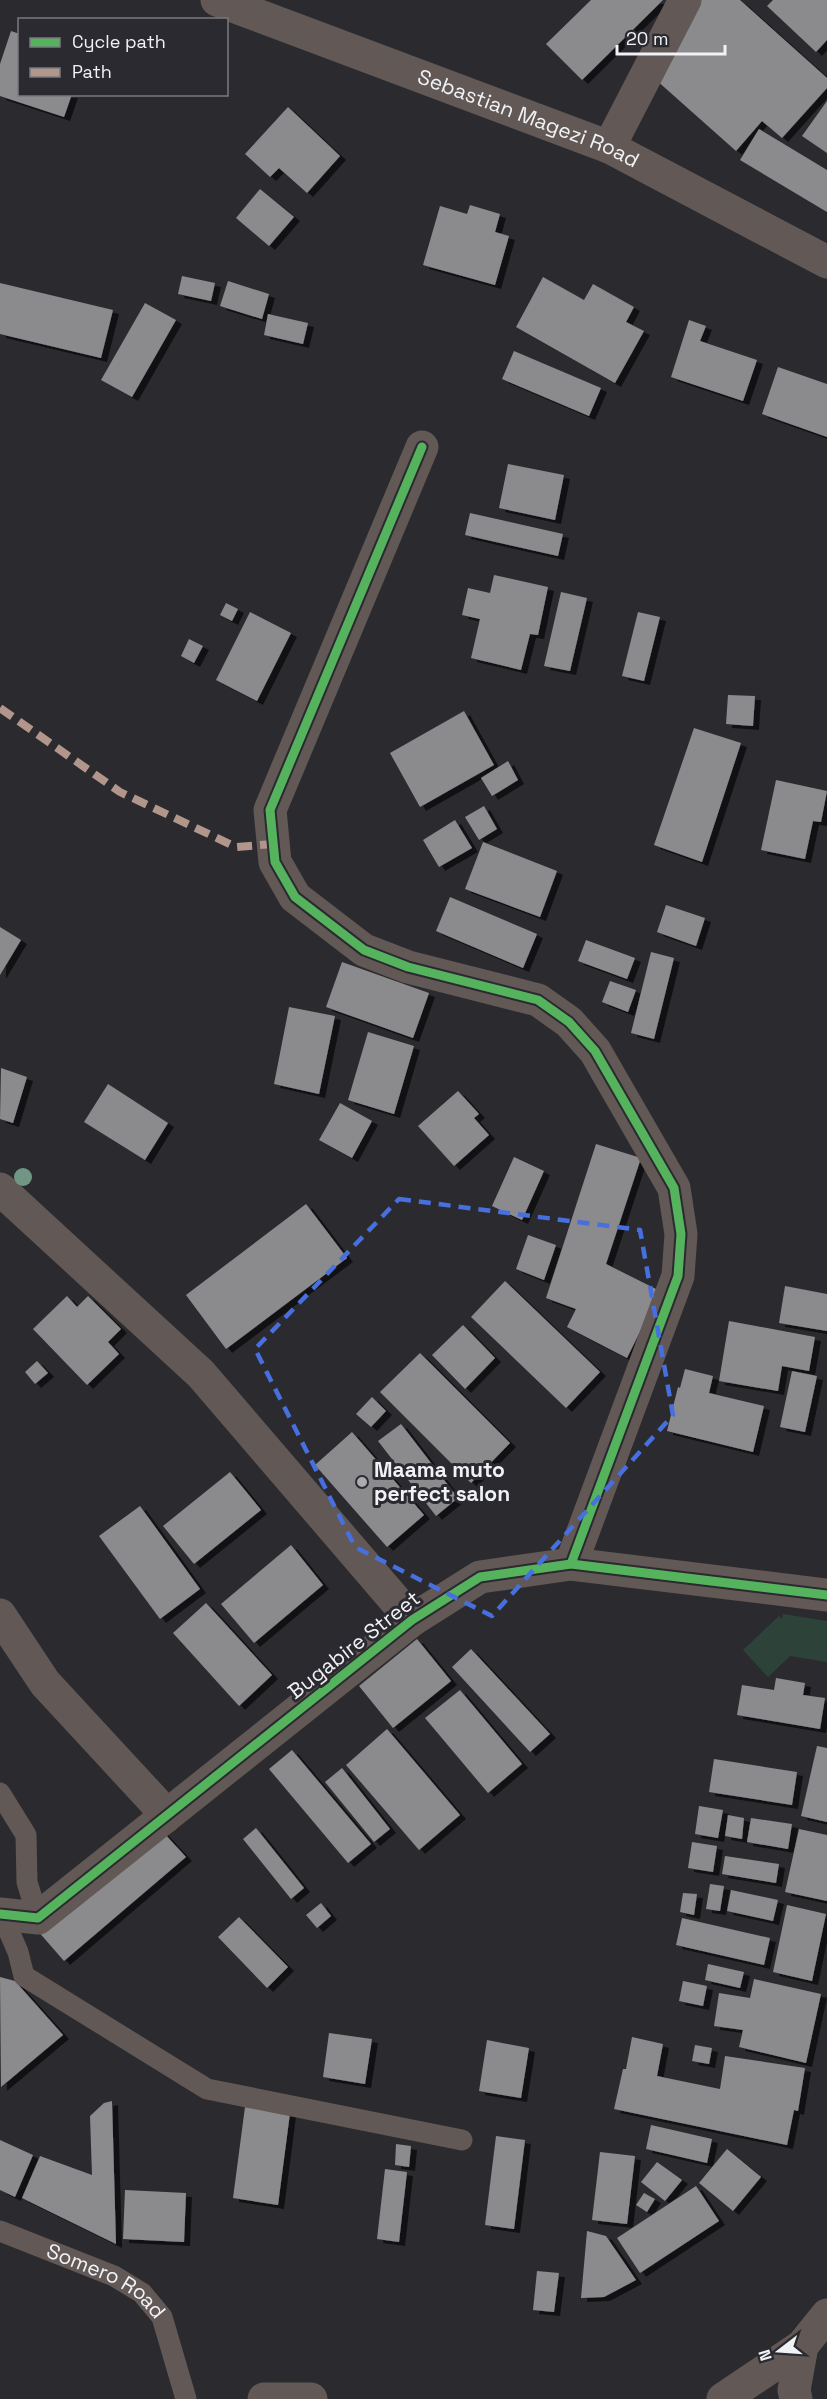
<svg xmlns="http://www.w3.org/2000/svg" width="827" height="2399" font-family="'Space Grotesk',sans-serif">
<defs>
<filter id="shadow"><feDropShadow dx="6" dy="4" stdDeviation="0" flood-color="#0009"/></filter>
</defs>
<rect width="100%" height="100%" fill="#2b2b2f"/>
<path fill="#2d4339" d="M783,1614L827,1621V1662L790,1656L768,1677L743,1650L779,1616L782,1619Z"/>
<path fill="#8b8b8e" filter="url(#shadow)" d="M591,0H663L582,80L546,44Z
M693,0H740L827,78V88L782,138L762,121L736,151L637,63Z
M773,0H827V40L816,52L767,6Z
M11,31L20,34V94H72L64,117L0,96V64Z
M827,101V153L802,136Z
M288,107L340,156L307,193L279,168L270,177L245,154Z
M759,129L827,170V212L740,160Z
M260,189L294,217L269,246L236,218Z
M470,205L500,214L495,232L509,236L495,285L423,265L440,206L467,214Z
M182,276L215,283L211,301L178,294Z
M543,277L584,300L593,284L634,307L626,322L644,331L615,383L516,327Z
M228,281L269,294L262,319L220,306Z
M0,283L113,310L101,358L0,334Z
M145,303L176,320L132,397L101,380Z
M268,314L308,323L303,344L264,335Z
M689,320L706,326L700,341L757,360L743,401L671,377Z
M514,351L601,388L589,416L502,379Z
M778,367L827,384V437L762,414Z
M508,464L564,475L555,520L499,508Z
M470,513L563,534L558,556L465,535Z
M494,575L548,587L538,635L530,634L521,670L471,658L480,619L462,615L468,588L490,593Z
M561,592L587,598L570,671L544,666Z
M226,603L238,609L232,621L220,615Z
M250,612L291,633L257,701L216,680Z
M638,612L660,617L644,681L622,676Z
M189,639L203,646L194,663L181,656Z
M728,695L755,696L753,726L726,724Z
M464,711L494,765L420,807L390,753Z
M694,728L741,743L702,862L654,845Z
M508,761L518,780L492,796L481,778Z
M776,780L827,791L821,822L813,821L805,859L761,850Z
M484,806L497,829L479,840L465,817Z
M455,820L472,848L439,867L423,840Z
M483,842L557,871L540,917L465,889Z
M450,897L537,934L523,968L436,931Z
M666,905L705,918L696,946L657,932Z
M0,927L21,940L0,975Z
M586,940L635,958L627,979L578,961Z
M651,952L674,958L654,1039L631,1033Z
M342,962L429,993L413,1038L326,1007Z
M610,981L636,990L628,1012L602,1002Z
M289,1007L335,1016L319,1094L274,1084Z
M368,1032L414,1046L394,1114L348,1100Z
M1,1068L27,1077L13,1123L0,1119Z
M108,1084L168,1123L145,1160L84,1122Z
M458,1091L479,1114L474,1118L489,1135L454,1166L418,1126Z
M340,1103L372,1121L352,1158L319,1140Z
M596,1144L641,1158L606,1264L660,1291L627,1358L567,1327L576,1309L546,1298Z
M514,1157L544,1171L522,1220L492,1206Z
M306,1204L347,1258L226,1349L186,1295Z
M528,1235L556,1245L544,1280L516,1269Z
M505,1281L600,1372L566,1408L471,1317Z
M785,1286L827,1294V1331L779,1323Z
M67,1296L77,1307L88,1296L121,1329L108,1342L119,1354L87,1385L33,1329Z
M729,1321L815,1337L809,1371L782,1366L778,1391L719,1381Z
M463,1325L495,1358L465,1389L432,1355Z
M420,1353L510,1443L471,1483L380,1392Z
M37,1361L48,1373L35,1384L25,1372Z
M685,1369L713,1376L709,1393L764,1406L753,1452L667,1431L678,1387L680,1388Z
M792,1371L817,1376L805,1432L780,1427Z
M372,1397L386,1411L371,1427L356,1414Z
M401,1424L458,1498L436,1516L378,1441Z
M352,1432L424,1515L387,1547L315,1465Z
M230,1472L261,1510L194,1564L163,1526Z
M140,1506L200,1589L160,1619L99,1536Z
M291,1545L323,1585L254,1643L221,1604Z
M206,1603L272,1675L239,1706L173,1633Z
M417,1639L451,1681L393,1728L359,1686Z
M471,1649L550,1734L530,1752L452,1667Z
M776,1678L805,1683L803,1695L825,1698L820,1729L737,1715L742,1685L774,1690Z
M460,1690L522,1764L488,1793L425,1718Z
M387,1729L460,1815L419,1850L346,1765Z
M817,1746L827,1748V1822L801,1816Z
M292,1750L371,1844L348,1863L269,1769Z
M714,1759L797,1772L792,1805L709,1792Z
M342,1768L390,1829L374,1842L325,1782Z
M699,1806L723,1810L718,1838L695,1834Z
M728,1815L744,1818L742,1839L725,1836Z
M150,1818L186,1857L64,1961L30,1922Z
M751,1818L792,1824L788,1849L747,1842Z
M256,1828L304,1888L291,1899L243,1839Z
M799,1829L827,1835V1901L785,1892Z
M692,1842L717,1846L713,1872L688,1868Z
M725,1856L779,1864L776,1883L722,1874Z
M710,1884L724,1886L720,1911L706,1909Z
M731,1890L778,1900L773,1921L727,1911Z
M683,1893L697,1894L694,1915L680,1912Z
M321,1903L331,1916L317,1928L306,1915Z
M787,1905L826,1914L812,1981L773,1972Z
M239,1917L288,1967L267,1988L218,1937Z
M682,1918L770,1938L764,1965L676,1945Z
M708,1964L744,1972L740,1988L705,1980Z
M0,1977L15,1981L63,2035L1,2087Z
M754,1979L821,1994L806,2063L739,2047L743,2030L714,2026L719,1993L750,1998Z
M683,1981L707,1986L703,2006L679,2001Z
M329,2033L372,2039L365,2084L323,2077Z
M632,2037L663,2044L657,2076L720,2089L725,2056L805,2068L798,2111L794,2110L787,2145L614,2109L623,2069H626Z
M487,2040L529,2048L521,2098L479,2091Z
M695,2045L712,2048L709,2064L692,2061Z
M112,2101L116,2244L22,2198L40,2156L92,2175L90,2116L104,2103Z
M245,2107L290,2113L278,2205L233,2198Z
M651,2125L712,2139L707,2163L646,2149Z
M496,2136L525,2140L514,2229L485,2225Z
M0,2140L33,2155L15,2197L0,2190Z
M396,2144L411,2146L409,2167L395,2165Z
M727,2149L761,2177L733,2211L699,2183Z
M600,2152L635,2156L627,2224L592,2220Z
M657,2162L682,2180L665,2201L641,2182Z
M385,2169L407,2172L399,2242L377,2239Z
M696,2186L719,2221L640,2273L617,2238Z
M125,2190L186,2193L184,2242L123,2239Z
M644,2193L655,2199L647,2212L636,2205Z
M587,2231L606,2236L636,2280L604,2297L581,2298Z
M537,2271L559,2273L554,2312L533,2310Z"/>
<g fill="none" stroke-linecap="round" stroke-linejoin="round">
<g stroke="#625855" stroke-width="21">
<path d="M0,1793L26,1835L27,1882L38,1918"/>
<path d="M1,1913L18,1952L24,1976L207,2089L462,2140"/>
<path id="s1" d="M0,2231L114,2276L142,2293L162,2317L186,2399"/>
</g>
<g stroke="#625855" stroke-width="33">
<path id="s2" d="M217,0L609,147L827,262"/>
<path d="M609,147L685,0"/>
<path d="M422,447L270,810L275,862L295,897L364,950L408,967L538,1000L569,1022L595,1051L674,1188L681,1234L678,1276L571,1564"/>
<path d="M0,1189L201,1374L412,1620"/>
<path d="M0,1615L45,1683L155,1802L165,1817"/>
<path d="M0,1914L38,1918L412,1620L480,1577L571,1564L827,1595"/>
</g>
<path stroke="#625855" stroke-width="33" d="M264,2399H311
M723,2399L802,2346
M796,2399L794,2390L802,2346L827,2315"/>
<path stroke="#b2968c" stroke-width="8" stroke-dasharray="15 8" stroke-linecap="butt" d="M0,708L120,792L236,847L273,844"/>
<defs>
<path id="cycleway" d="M422,447L270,810L275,862L295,897L364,950L408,967L538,1000L569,1022L595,1051L674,1188L681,1234L678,1276L571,1564
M0,1914L38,1918L412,1620L480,1577L571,1564L827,1595"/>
</defs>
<use href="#cycleway" stroke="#2a2a30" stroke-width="13"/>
<use href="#cycleway" stroke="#56b35d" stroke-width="9"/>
</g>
<circle fill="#729686" cx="23" cy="1177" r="9"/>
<path fill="none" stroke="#476fde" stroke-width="4.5" stroke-dasharray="12 8" stroke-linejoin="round" d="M399,1199L640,1230L673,1415L492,1616L355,1547L255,1349Z"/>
<circle fill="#acacb0" stroke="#2a2a30" stroke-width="2" cx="362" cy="1482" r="6"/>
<g text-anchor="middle" stroke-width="6" stroke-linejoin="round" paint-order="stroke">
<g font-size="21" fill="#f1f2f6" stroke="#2a2a30">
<text dy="7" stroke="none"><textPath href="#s2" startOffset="333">Sebastian Magezi Road</textPath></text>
<text transform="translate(354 1645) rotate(-38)" y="7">Bugabire Street</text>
<text dy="7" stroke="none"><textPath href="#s1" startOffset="118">Somero Road</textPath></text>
</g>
<g font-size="21" font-weight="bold" fill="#f1f2f6" stroke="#2a2a30" text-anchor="start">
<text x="374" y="1477">Maama muto<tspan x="374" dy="24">perfect salon</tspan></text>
</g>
</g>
<rect x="18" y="18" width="210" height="78" fill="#2a2a30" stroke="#7a7a7f" stroke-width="1.5"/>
<rect x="30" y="38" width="30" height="9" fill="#56b35d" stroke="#7a7a7f" stroke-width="1.5"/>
<text x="72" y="48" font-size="18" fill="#f1f2f6">Cycle path</text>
<rect x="30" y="68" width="30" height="9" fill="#b2968c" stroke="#7a7a7f" stroke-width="1.5"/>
<text x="72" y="78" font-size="18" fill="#f1f2f6">Path</text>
<g transform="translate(779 2351) rotate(253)" stroke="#2a2a30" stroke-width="4.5" paint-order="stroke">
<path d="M0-4.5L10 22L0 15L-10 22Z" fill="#f1f2f6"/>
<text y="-9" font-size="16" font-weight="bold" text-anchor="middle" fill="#f1f2f6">N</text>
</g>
<path d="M617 45v9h108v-9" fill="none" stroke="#f1f2f6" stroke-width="3"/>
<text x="626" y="45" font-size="18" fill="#f1f2f6" stroke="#2a2a30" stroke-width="4.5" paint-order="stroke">20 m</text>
</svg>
